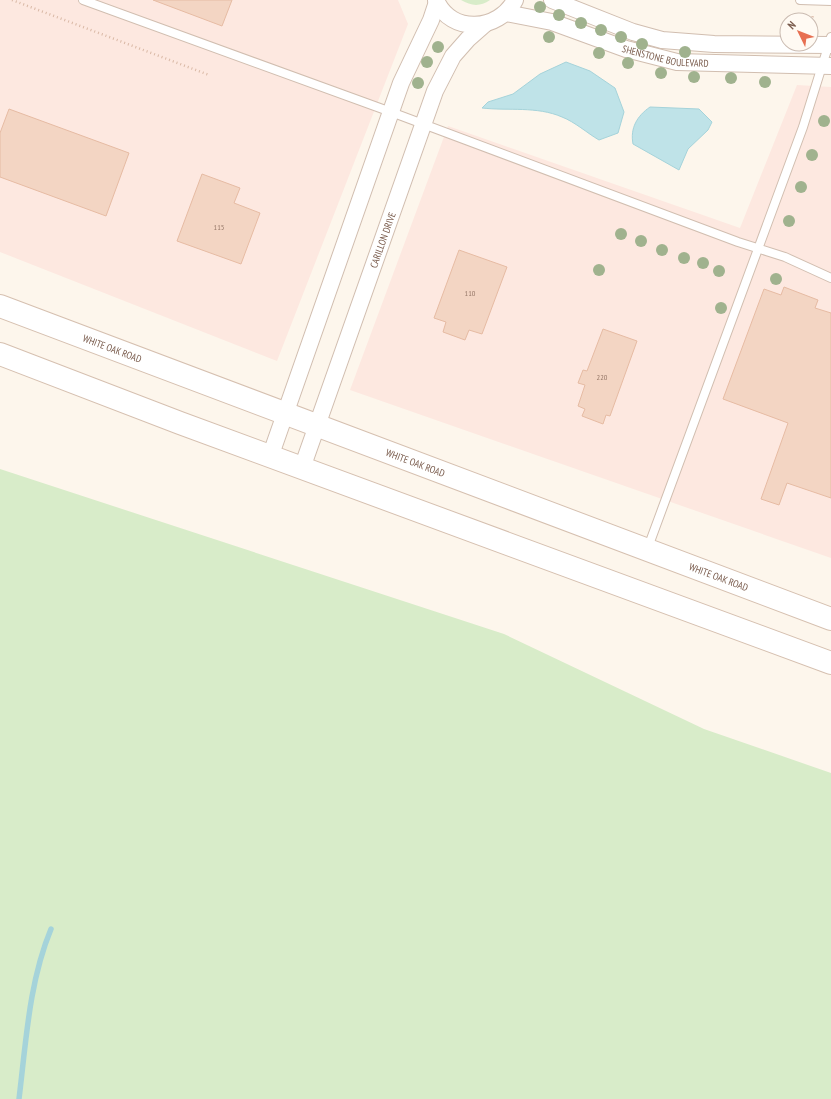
<svg xmlns="http://www.w3.org/2000/svg" width="831" height="1099" font-family="'PT Sans Narrow',sans-serif">
<rect width="100%" height="100%" fill="#fdf6ec"/>
<path fill="#fde8e0" d="M0,0H398L408,24L277,361L0,252Z
M797,85L831,87V558L350,390L448,126L740,228Z"/>
<path fill="#d8ecc9" d="M461,0H490C480,7 471,6 461,0Z
M0,469L504,634L704,729L831,773V1099H0Z"/>
<path fill="#bfe3e8" stroke="#a5d3da" d="M566,62L590,71L615,88L624,112L618,133L599,140C587,133 575,122 562,117C537,106 508,111 482,108L488,102L513,94L540,74Z
M650,107L699,109L712,122L708,130L688,149L679,170L633,144C630,128 637,116 650,107Z"/>
<g fill="none" stroke-linecap="round" stroke-linejoin="round">
<path stroke="#a5d3da" stroke-width="5.5" d="M19,1099C26,1042 29,982 51,929"/>
</g>
<path fill="#f3d5c3" stroke="#e6bba3" d="M153,0H232L222,26Z
M9,109L129,153L106,216L0,177V133Z
M202,174L240,188L234,203L260,213L241,264L177,241Z
M459,250L507,267L482,334L469,330L465,340L443,332L446,322L434,318Z
M784,287L818,300L815,308L831,313V498L787,483L779,505L761,499L788,423L723,399L764,289L781,295Z
M603,329L637,341L610,416L606,415L603,424L582,416L585,409L578,406L585,385L578,383L583,370L587,371Z"/>
<g fill="none" stroke-linecap="round" stroke-linejoin="round">
<defs>
<path id="service" d="M83,0L391,112L738,242L785,257L831,278
M800,0L831,1
M647,550L803,127L831,37"/>
<g id="minor">
<path d="M436,0C451,35 499,31 515,0"/>
<path d="M552,0L633,32L662,40L714,44L831,45"/>
<path id="s1" d="M506,13L552,22L626,49L677,62L831,66"/>
<path d="M270,457L401,83L431,20L437,2"/>
<path id="s2" d="M302,468L435,91L453,56L468,39L485,24"/>
</g>
<g id="secondary">
<path id="s3" d="M0,306L831,619"/>
<path d="M0,354L180,423L831,663"/>
</g>
</defs>
<use href="#service" stroke="#d1beb0" stroke-width="10"/>
<use href="#minor" stroke="#d1beb0" stroke-width="18"/>
<use href="#secondary" stroke="#d6c0b0" stroke-width="24"/>
<path stroke="#d9b8a5" stroke-width="2.5" stroke-dasharray="1 3" stroke-linecap="butt" d="M12,0L209,75
M811,25L813,15"/>
<use href="#service" stroke="#fff" stroke-width="8"/>
<use href="#minor" stroke="#fff" stroke-width="16"/>
<use href="#secondary" stroke="#fff" stroke-width="22"/>
</g>
<g fill="#a0b28e">
<circle cx="540" cy="7" r="6"/>
<circle cx="559" cy="15" r="6"/>
<circle cx="581" cy="23" r="6"/>
<circle cx="601" cy="30" r="6"/>
<circle cx="549" cy="37" r="6"/>
<circle cx="621" cy="37" r="6"/>
<circle cx="642" cy="44" r="6"/>
<circle cx="438" cy="47" r="6"/>
<circle cx="685" cy="52" r="6"/>
<circle cx="599" cy="53" r="6"/>
<circle cx="427" cy="62" r="6"/>
<circle cx="628" cy="63" r="6"/>
<circle cx="661" cy="73" r="6"/>
<circle cx="694" cy="77" r="6"/>
<circle cx="731" cy="78" r="6"/>
<circle cx="765" cy="82" r="6"/>
<circle cx="418" cy="83" r="6"/>
<circle cx="824" cy="121" r="6"/>
<circle cx="812" cy="155" r="6"/>
<circle cx="801" cy="187" r="6"/>
<circle cx="789" cy="221" r="6"/>
<circle cx="621" cy="234" r="6"/>
<circle cx="641" cy="241" r="6"/>
<circle cx="662" cy="250" r="6"/>
<circle cx="684" cy="258" r="6"/>
<circle cx="703" cy="263" r="6"/>
<circle cx="599" cy="270" r="6"/>
<circle cx="719" cy="271" r="6"/>
<circle cx="776" cy="279" r="6"/>
<circle cx="721" cy="308" r="6"/>
</g>
<g text-anchor="middle" stroke-width="3.5" stroke-linejoin="round" paint-order="stroke">
<g font-size="8" fill="#987a6a">
<text x="219" y="230">115</text>
<text x="470" y="296">110</text>
<text x="602" y="380">220</text>
</g>
<g font-size="10" fill="#7a5c4d" stroke="#fffaf3">
<text dy="4" stroke="none"><textPath href="#s1" startOffset="166">SHENSTONE BOULEVARD</textPath></text>
<text dy="4" stroke="none"><textPath href="#s2" startOffset="242">CARILLON DRIVE</textPath></text>
<text dy="4" stroke="none"><textPath href="#s3" startOffset="120">WHITE OAK ROAD</textPath></text>
<text dy="4" stroke="none"><textPath href="#s3" startOffset="444">WHITE OAK ROAD</textPath></text>
<text dy="4" stroke="none"><textPath href="#s3" startOffset="768">WHITE OAK ROAD</textPath></text>
</g>
</g>
<g transform="translate(799 32) rotate(313)"><circle r="19" fill="#fffaf3" stroke="#cabbb1"/>
<path d="M0-3L7 15L0 10L-7 15Z" fill="#e76f51"/>
<text y="-6" font-size="11" font-weight="bold" text-anchor="middle" fill="#7a5c4d">N</text>
</g>
</svg>
